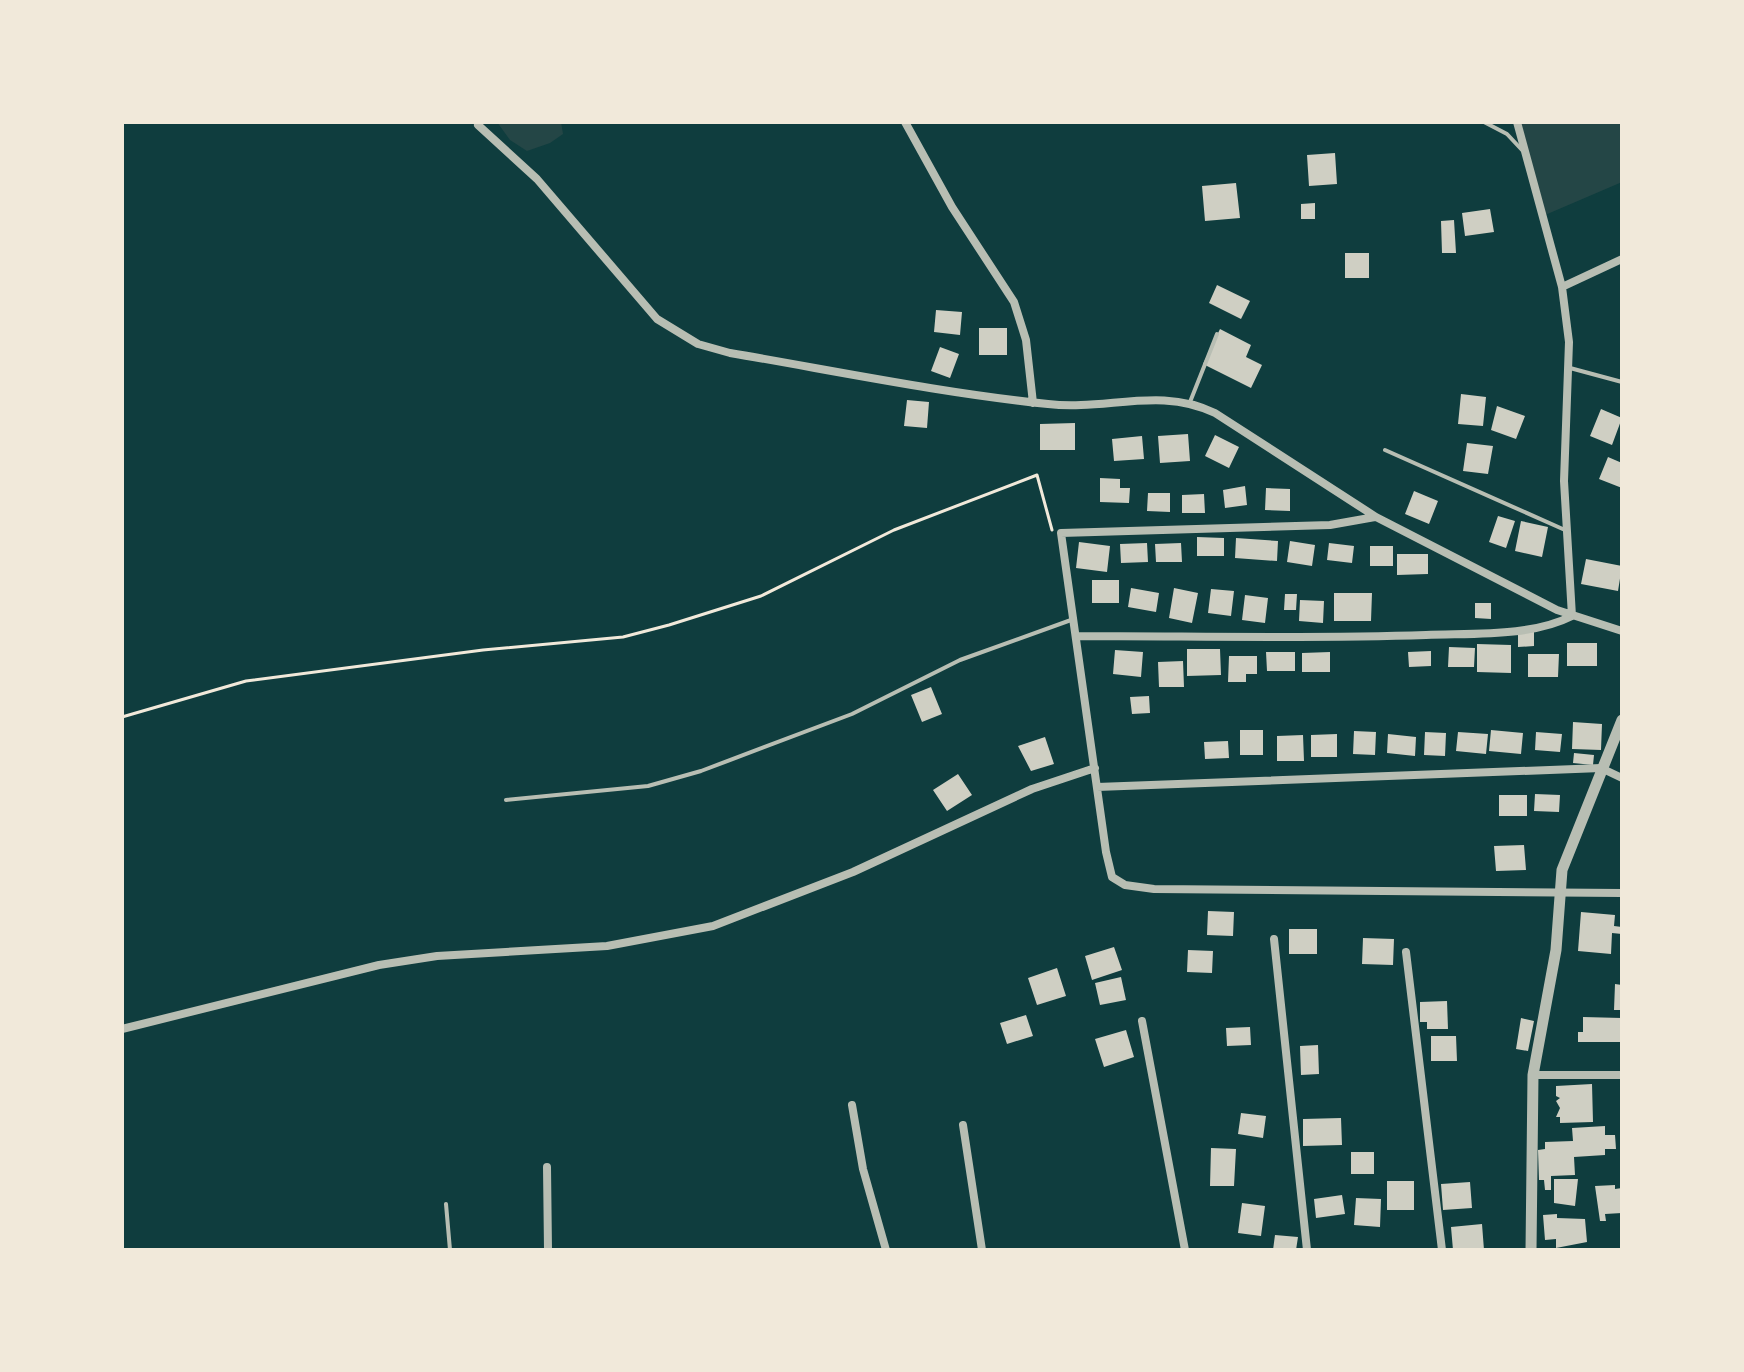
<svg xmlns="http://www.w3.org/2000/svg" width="1744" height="1372" font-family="'Roboto Condensed',sans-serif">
<rect width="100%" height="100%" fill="#0f3d3e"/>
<path fill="#244646" d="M497,122H561L563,134L550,143L527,151L510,140Z
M1521,122H1622V182L1545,215Z"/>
<path fill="#cfcfc3" d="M1335,153L1337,184L1309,186L1307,155Z
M1236,183L1240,218L1205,221L1202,186Z
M1315,203V219H1301V204Z
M1490,209L1494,232L1465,236L1462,213Z
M1454,220L1456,253H1442L1441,221Z
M1345,253H1369V278H1345Z
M1217,285L1250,301L1241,319L1209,303Z
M936,310L962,312L960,335L934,332Z
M979,328H1007V355H979Z
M1220,329L1251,345L1246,357L1262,365L1251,388L1203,364Z
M940,347L959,354L950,378L931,371Z
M1461,394L1486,397L1483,426L1458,424Z
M907,400L929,402L927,428L904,426Z
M1497,406L1525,416L1516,439L1491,430Z
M1601,409L1622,418L1612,445L1590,436Z
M1075,423V450H1040V424Z
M1188,434L1190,461L1160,463L1158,436Z
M1215,435L1239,447L1229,468L1205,456Z
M1142,436L1144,459L1114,461L1112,439Z
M1467,443L1493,446L1488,474L1463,471Z
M1608,457L1622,463V488L1599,479Z
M1100,478L1120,479V488H1130L1129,503L1100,502Z
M1245,486L1247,505L1225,508L1223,490Z
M1266,488L1290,489V511L1265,510Z
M1414,491L1438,501L1429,524L1405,514Z
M1148,493H1170V512L1147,511Z
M1204,494L1205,513H1182V495Z
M1498,516L1515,521L1506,548L1489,542Z
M1521,521L1548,527L1542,557L1515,551Z
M1197,537L1224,538V556H1197Z
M1236,538L1278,541L1277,561L1235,558Z
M1290,541L1315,545L1312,566L1287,562Z
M1079,542L1110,546L1107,572L1076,568Z
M1147,543L1148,562L1121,563L1120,544Z
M1181,543L1182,562H1156L1155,544Z
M1329,543L1354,546L1352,563L1327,560Z
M1370,546H1393V566H1370Z
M1397,554H1428V574L1397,575Z
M1586,559L1622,566L1618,591L1581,584Z
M1092,580H1119V603H1092Z
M1131,588L1159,593L1156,612L1128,607Z
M1174,588L1198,593L1192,623L1169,618Z
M1211,589L1234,591L1231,616L1208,613Z
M1334,593H1372L1371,621H1334Z
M1285,594H1297L1296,610H1284Z
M1245,595L1268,598L1265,623L1242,620Z
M1300,600L1324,601L1323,623L1299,621Z
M1475,603H1491V619L1475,618Z
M1534,631V646L1518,647V632Z
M1567,643H1597V666H1567Z
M1477,644L1511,645V673L1477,672Z
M1449,647L1475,648L1474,667H1448Z
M1187,649H1220L1221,675L1187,676Z
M1115,650L1143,652L1141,677L1113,674Z
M1431,651V666L1409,667L1408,652Z
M1266,652H1295V671H1267Z
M1330,652V672H1302V653Z
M1528,654H1559L1558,677H1528Z
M1229,656H1257V674H1246V682H1228Z
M1183,661L1184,687H1159L1158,662Z
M931,687L942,714L922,722L911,695Z
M1149,696L1150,713L1132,714L1130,697Z
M1573,722L1602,724L1601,750L1572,749Z
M1240,730H1263V755H1240Z
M1491,730L1523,733L1521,754L1489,751Z
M1354,731L1376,732L1375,755L1353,754Z
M1425,732L1446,733L1445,756L1424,755Z
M1458,732L1488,734L1486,754L1456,751Z
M1536,732L1562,734L1560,752L1535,750Z
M1337,734V757H1311V735Z
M1388,734L1416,737L1415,756L1387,753Z
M1303,735L1304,761H1277V736Z
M1045,737L1054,764L1031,771L1018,746Z
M1228,741L1229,758L1205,759L1204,742Z
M1574,753L1594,755L1593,765L1573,763Z
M958,774L972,795L947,811L933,790Z
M1535,794L1560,795L1559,812L1534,811Z
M1499,795H1527V816H1499Z
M1524,845L1526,870L1496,871L1494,846Z
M1208,911L1234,912L1233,936L1207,935Z
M1581,912L1615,915L1614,926L1622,927V934L1612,933L1611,954L1578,951Z
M1289,929H1317V954H1289Z
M1363,938L1394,939L1393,965L1362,964Z
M1114,947L1122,970L1092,980L1085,956Z
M1188,950L1213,951L1212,973L1187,972Z
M1057,968L1066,996L1037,1005L1028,978Z
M1121,977L1126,1000L1100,1005L1095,983Z
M1615,984L1622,985V1010H1614Z
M1447,1001L1448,1029H1427V1022H1420V1002Z
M1026,1015L1033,1036L1007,1044L1000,1023Z
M1583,1017L1622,1018V1042H1578V1032H1583Z
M1521,1018L1534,1021L1528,1051L1516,1049Z
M1250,1027L1251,1045L1227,1046L1226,1028Z
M1126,1030L1134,1057L1104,1067L1095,1039Z
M1431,1036H1456L1457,1061H1431Z
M1318,1045L1319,1074L1301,1075L1300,1046Z
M1592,1084L1593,1122L1560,1123V1117H1556L1560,1108L1556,1101L1560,1098L1556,1096V1086Z
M1241,1113L1266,1116L1263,1138L1238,1134Z
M1341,1118L1342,1145L1303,1146V1119Z
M1605,1126V1135H1615L1616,1149H1605V1155L1574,1157L1575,1175L1551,1176V1190H1545L1544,1180H1539L1538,1150L1545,1149V1142L1573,1141L1572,1128Z
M1211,1148L1236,1149L1234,1186H1210Z
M1351,1152H1374V1174H1351Z
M1554,1179H1578L1575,1206L1554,1203Z
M1387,1181H1414V1210H1387Z
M1470,1182L1472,1208L1443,1210L1441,1184Z
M1615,1185V1189L1622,1188V1213L1605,1214L1606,1221H1600L1595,1186Z
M1342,1195L1345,1214L1316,1218L1314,1199Z
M1356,1198L1381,1199L1380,1227L1354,1225Z
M1242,1203L1265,1206L1261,1236L1238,1233Z
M1557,1214V1218L1585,1219L1587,1242L1556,1248V1239L1545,1240L1543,1215Z
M1482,1224L1484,1250H1453L1451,1227Z
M1275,1235L1298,1237L1296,1250H1273Z"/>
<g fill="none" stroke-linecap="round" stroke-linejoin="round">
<path stroke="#f1e9da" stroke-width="3" d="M122,717L246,681L483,650L623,637L669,625L761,596L894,530L1037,475L1052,530"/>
<path stroke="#b8beb3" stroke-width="4" d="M1484,122L1507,134L1522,150
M1570,368L1622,382
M1190,402L1217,334
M1385,450L1565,530
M506,800L648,786L701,771L852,714L960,660L1071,620
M446,1204L450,1250"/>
<path stroke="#b8beb3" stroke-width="8" d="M905,122L952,207L1014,302L1026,340L1033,403
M478,125L537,179L657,319L698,344L730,353C836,371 942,393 1048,404C1106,411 1160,386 1215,413L1376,517L1557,610L1622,631
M1562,287L1622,259
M1375,517L1330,525L1061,533L1106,852L1112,877L1125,885L1154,889L1622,893
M1076,636C1193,636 1310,639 1426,635C1472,633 1531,637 1572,616L1564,481L1569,342L1562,287L1517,122
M1097,787L1601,768L1622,778
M1274,939L1307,1250
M1406,952L1442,1250
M1142,1021L1185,1250
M122,1029L379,965L437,956L607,946L713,926L853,872L1032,789L1095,768
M1533,1075H1622
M852,1105L863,1169L886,1250
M963,1125L982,1250
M547,1167L548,1250"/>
<path stroke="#b8beb3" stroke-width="11" d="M1531,1250L1533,1075L1556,950L1562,870L1622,720"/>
</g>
<rect width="1744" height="1372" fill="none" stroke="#f1e9da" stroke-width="248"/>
</svg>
